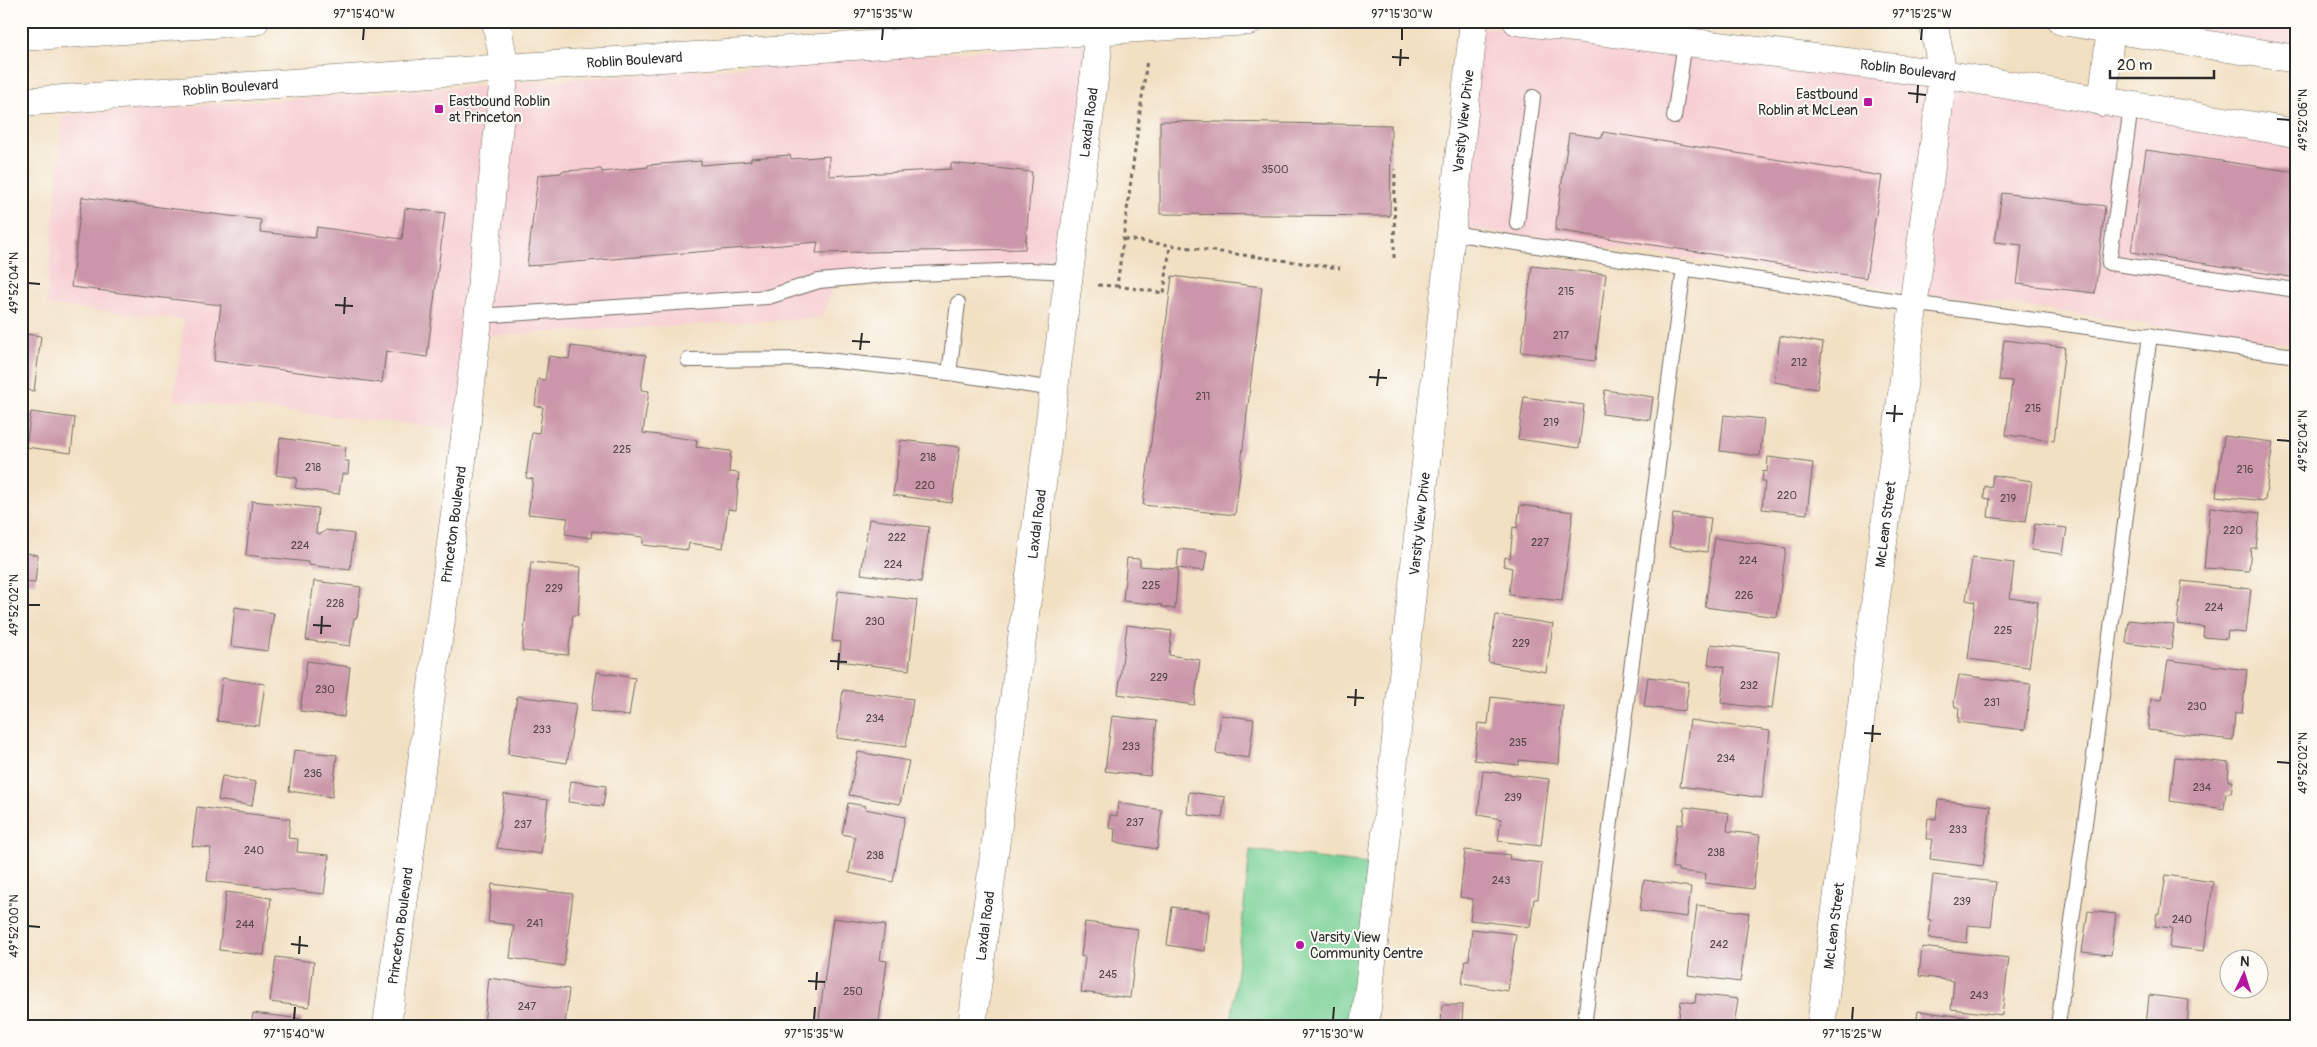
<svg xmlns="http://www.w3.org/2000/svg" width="2317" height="1047" font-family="Pangolin,sans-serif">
<rect width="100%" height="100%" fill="#fdfcf7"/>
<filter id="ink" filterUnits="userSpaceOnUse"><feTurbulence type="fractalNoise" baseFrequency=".02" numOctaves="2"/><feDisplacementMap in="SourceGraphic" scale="10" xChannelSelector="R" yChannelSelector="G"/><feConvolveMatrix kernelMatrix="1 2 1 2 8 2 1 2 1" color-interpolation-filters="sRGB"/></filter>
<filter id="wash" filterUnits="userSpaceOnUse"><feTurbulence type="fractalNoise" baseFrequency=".0096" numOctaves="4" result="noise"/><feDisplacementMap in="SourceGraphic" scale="20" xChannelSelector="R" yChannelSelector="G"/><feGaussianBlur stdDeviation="1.12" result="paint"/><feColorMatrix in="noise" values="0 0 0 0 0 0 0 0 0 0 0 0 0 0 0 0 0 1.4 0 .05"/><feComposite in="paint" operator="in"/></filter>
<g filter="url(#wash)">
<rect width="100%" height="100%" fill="#f2e0c3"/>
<path fill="#f7cfd3" d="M2111,21H2296V51Z
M1482,28L1539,31L2296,138V345L1460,227Z
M1101,42L1074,275L834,284L822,318L476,336L466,430L173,400L185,320L46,305L63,115Z"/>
<path fill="#77d095" stroke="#517e60" d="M1250,850L1368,864L1352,1026H1231Z"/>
<g id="blocks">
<path fill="#cb96a9" d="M1160,121L1391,125L1390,216L1160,214Z
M1603,132L1882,176L1866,278L1555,230L1569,133L1602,138Z
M2146,150L2296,172V278L2131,252Z
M790,155L791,159L829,156V176L951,169V163L1032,172L1025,249L816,253L818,242L527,266L538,175L561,173L562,171L601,169L602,172L648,167V165L701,161V165L751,161V158Z
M30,170L22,236H21V172Z
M2002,193L2105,206L2095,293L2017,284L2022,245L1995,242Z
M82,197L261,220L260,232L315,238L317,227L402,239L405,208L445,213L427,357L386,351L382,383L214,361L221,305L71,287Z
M1532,266L1606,274L1595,361L1521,352Z
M1172,276L1262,287L1235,515L1143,505Z
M21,324L27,325L26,334L41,336L34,391L21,389Z
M1780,336L1823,343L1817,389L1774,382Z
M2004,340L2065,347L2054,441L2006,435L2012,381L1999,380Z
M571,346L646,355L641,390L649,391L643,433L697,440L696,447L731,451L729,472L739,473L736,510L728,509L723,548L689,543L688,550L643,545V537L592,531L591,538L565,534L568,518L528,514L533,479L526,478L532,432L539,433L543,407L535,406L538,379L545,380L549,356L569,359Z
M1605,390L1653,397L1650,420L1602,414Z
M1524,397L1584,405L1579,448L1518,439Z
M31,412L75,418L71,453L26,447Z
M1724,415L1764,419L1760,456L1720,451Z
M2224,436L2273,442L2265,501L2216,496Z
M280,438L346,447L344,461H349L348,474H342L339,494L295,488L297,478L276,475Z
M901,440L960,447L952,503L893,495Z
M1768,457L1813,463L1807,514L1762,509L1765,481H1762L1763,471L1767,472Z
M1993,475L2032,481L2026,522L1988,517L1990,499L1984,498L1985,486L1991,488Z
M252,501L318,508L316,533L321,534L326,530L354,534L350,570L308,565V562L246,555Z
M1520,505L1573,512L1562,601L1509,595L1512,568L1504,566L1505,557L1510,558L1513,527L1517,528Z
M2210,507L2260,513L2256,548H2251L2249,571L2204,568Z
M1673,514L1711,518L1707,552L1669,547Z
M869,519L929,527L921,582L861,574Z
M2035,524L2067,528L2063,554L2031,550Z
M1715,538L1786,548L1777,617L1705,607Z
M1179,549L1207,552L1204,571L1177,568Z
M21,552L38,555L35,583L21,582Z
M1127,558L1140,559V566L1178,569L1175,609L1162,607V605L1123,601Z
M1972,558L2014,563L2010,598L2038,602L2029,667L1968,659L1975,602L1966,600Z
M531,562L581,567L578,615H573L568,655L522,651Z
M314,581L361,587L357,618H354L350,646L306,640Z
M2182,581L2251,589L2246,633L2228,631L2227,639L2203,637L2204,627L2177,624Z
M838,591L917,600L909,670L839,661L841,642L832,641Z
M235,607L274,613L268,651L231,646Z
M1496,615L1553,624L1546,672L1488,662Z
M2129,620L2174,625L2171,649L2126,643Z
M1127,625L1172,631L1169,655L1200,660L1194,705L1118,694Z
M1711,644L1779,652L1772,709L1721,703L1725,667L1708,664Z
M2168,660L2247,670L2242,713H2235L2233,740L2148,730L2151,699L2162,700Z
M307,661L350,667L344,717L300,711Z
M597,672L635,678L629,716L591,711Z
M1959,675L2031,684L2025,730L1958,722L1959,707H1955L1954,702Z
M1648,677L1689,682L1685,711L1644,707Z
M222,678L265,684L259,726L217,721Z
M843,690L913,699L906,747L837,738Z
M517,696L576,704L567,763L508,754Z
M1491,697L1563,706L1559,764L1519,760V765L1474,760L1478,723L1488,724Z
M1221,715L1254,719L1249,758L1216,753Z
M1112,716L1157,721L1150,776L1105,771Z
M1690,720L1770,731L1762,798L1680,786Z
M294,750L337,755L332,797L289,791Z
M858,752L909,761L900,804L849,795Z
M2175,757L2229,763L2228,781H2233L2231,793H2226L2224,809L2170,801Z
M1483,771L1549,779L1541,846L1498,841L1501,819L1478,815Z
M222,776L256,782L252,806L218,800Z
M571,781L606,786L603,806L568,802Z
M1189,792L1225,797L1222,818L1187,814Z
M504,794L548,800L541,854L497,848Z
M1938,800L1991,806L1983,866L1930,859L1933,839H1926L1928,818L1936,819Z
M848,803L866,806L865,809L905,817L893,882L849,873L855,837L842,834Z
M1118,803L1162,810L1157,849L1114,842L1115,829L1109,828L1110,815L1117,816Z
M197,807L290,819L288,838L298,839L297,852L329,855L324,894L207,881L211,848L192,846Z
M1685,807L1729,813L1727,831L1760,835L1753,889L1705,883L1706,874L1678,871V868H1672L1677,824L1683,825Z
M1465,850L1510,855L1509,859L1542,863L1538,899H1534L1530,927L1470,920L1473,899L1460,897Z
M1933,875L1996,882L1991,927L1968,925L1967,943L1929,938L1931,920L1928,919Z
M2166,875L2213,882L2204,951L2169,947L2172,928L2155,926L2157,913H2160Z
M1644,880L1691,887L1687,917L1640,911Z
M492,884L573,894L564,966L510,958L514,925L488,922Z
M226,892L271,898L264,955L219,950Z
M1697,905L1749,913L1740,982L1688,975Z
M1172,907L1209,912L1205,951L1167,945Z
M2088,911L2116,914L2111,955L2082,952Z
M833,918L885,925L880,960L887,961L879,1021L872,1020L871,1026H818Z
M1085,922L1138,929L1130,998L1081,992L1085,957L1081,956Z
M1472,929L1516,934L1508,991L1462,984L1465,960H1469Z
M1922,947L2009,958L2002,1015L1951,1009L1954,981L1919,976Z
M276,957L314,962L309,1007L270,1002Z
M489,978L569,989L565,1026H474L475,1022L484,1024Z
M1696,994L1738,999L1734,1026H1678L1681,1001L1695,1003Z
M2149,995L2189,1000L2187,1026H2146Z
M1442,1005H1463L1462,1020L1498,1022V1026H1441Z
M1918,1011L1972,1018L1970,1026H1916Z
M253,1013L302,1019L301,1026H251Z"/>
</g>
</g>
<g filter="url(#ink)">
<use href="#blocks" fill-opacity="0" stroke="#716a60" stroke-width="1"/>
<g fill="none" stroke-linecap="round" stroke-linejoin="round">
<defs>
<path id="service" d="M2131,107L2109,263L2296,290
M1674,117L1685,42
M1517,223L1533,97
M1451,233L1912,303L2296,356
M478,316L768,297L819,281L885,275L1028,270L1069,272
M688,360L817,359L949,373L1054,389
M949,373L958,303
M1584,1026L1684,268
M2058,1026L2150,335"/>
<g id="minor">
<path d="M2102,102L2112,21"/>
<path id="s1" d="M387,1026L466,430L505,68L496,21"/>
<path id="s2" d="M972,1026L1097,56L1096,21"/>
<path id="s3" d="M1365,1026L1474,21"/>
<path id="s4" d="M1821,1026L1943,74L1933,21"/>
</g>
<g id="secondary">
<path id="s5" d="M1517,21L1943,74L2296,133"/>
<path d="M2062,21L2296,59"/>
<path d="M21,37L255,21"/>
<path id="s6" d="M21,102L505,68L1249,21"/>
</g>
</defs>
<use href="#service" stroke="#716a60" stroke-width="16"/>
<use href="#minor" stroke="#716a60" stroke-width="29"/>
<use href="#secondary" stroke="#716a60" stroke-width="29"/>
<path stroke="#716a60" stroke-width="3" stroke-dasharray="4 4" stroke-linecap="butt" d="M1124,239L1340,268
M1394,258L1395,169
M1098,285L1117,286L1147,59
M1117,286L1164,293L1170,245"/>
<use href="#service" stroke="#fff" stroke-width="14"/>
<use href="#minor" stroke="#fff" stroke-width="28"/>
<use href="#secondary" stroke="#fff" stroke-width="28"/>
</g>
</g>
<path fill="none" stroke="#2b2b2b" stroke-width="2" d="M363,40L364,28M882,40L883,28M1402,40V28M1921,40L1922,28M1392,57L1409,58M1400,66L1401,49M1908,93L1926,95M1917,103L1918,85M2277,119L2290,120M28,283L40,284M335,305L353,306M344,314L345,297M852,341L870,342M860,350L862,333M1369,377L1387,378M1377,386L1379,369M1886,413L1903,414M1894,422L1895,405M2277,440L2290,441M28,605H40M313,625L331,626M321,634L322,616M830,661L847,662M838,670L839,653M1347,697L1364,698M1355,706L1356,689M1864,733L1881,734M1872,742L1873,725M2277,762L2290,763M28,926L40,927M291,944L308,946M299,954L300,936M808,981L825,982M816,990L817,972M294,1020L295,1007M814,1020L815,1007M1333,1020L1334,1007M1852,1020L1853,1007"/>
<g fill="#b5179e" stroke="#fdfcf7" stroke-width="2">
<rect x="1863" y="97" width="10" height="10" rx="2.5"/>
<rect x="434" y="104" width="10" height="10" rx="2.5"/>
<circle cx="1300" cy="945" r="5"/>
</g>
<g text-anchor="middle" stroke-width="4" stroke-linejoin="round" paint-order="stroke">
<g font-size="11" fill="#53464a">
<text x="1275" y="173">3500</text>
<text x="1566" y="295">215</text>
<text x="1561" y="339">217</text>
<text x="1799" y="366">212</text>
<text x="1203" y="400">211</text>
<text x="2033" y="412">215</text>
<text x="1551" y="426">219</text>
<text x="622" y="453">225</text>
<text x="928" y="461">218</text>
<text x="313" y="471">218</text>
<text x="2245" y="473">216</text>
<text x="925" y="489">220</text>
<text x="1787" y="499">220</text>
<text x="2008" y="502">219</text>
<text x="2233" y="534">220</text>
<text x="897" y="541">222</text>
<text x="1540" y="546">227</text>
<text x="300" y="549">224</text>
<text x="1748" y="564">224</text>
<text x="893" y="568">224</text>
<text x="1151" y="589">225</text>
<text x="554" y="592">229</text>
<text x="1744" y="599">226</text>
<text x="335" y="607">228</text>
<text x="2214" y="611">224</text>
<text x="875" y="625">230</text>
<text x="2003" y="634">225</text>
<text x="1521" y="647">229</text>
<text x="1159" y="681">229</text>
<text x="1749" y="689">232</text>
<text x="325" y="693">230</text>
<text x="1992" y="706">231</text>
<text x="2197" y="710">230</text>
<text x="875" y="722">234</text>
<text x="542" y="733">233</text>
<text x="1518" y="746">235</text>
<text x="1131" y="750">233</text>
<text x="1726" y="762">234</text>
<text x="313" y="777">236</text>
<text x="2202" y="791">234</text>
<text x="1513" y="801">239</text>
<text x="1135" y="826">237</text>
<text x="523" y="828">237</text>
<text x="1958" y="833">233</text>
<text x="254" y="854">240</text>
<text x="1716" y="856">238</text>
<text x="875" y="859">238</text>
<text x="1501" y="884">243</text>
<text x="1962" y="905">239</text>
<text x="2182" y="923">240</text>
<text x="535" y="927">241</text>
<text x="245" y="928">244</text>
<text x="1719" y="948">242</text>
<text x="1108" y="978">245</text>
<text x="853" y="995">250</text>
<text x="1979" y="999">243</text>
<text x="527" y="1010">247</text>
</g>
<g font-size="14" fill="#2b2b2b" stroke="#fdfcf7">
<text dy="5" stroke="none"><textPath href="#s6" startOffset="615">Roblin Boulevard</textPath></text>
<text dy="5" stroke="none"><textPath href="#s5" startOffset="394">Roblin Boulevard</textPath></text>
<text dy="5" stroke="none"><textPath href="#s6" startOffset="210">Roblin Boulevard</textPath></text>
<text dy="5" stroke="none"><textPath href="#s3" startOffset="910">Varsity View Drive</textPath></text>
<text dy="5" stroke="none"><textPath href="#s2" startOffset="911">Laxdal Road</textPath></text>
<text dy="5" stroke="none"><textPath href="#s3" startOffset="505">Varsity View Drive</textPath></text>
<text dy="5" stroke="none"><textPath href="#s4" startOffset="506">McLean Street</textPath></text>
<text dy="5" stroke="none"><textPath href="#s1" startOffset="506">Princeton Boulevard</textPath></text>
<text dy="5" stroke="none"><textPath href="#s2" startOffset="506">Laxdal Road</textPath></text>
<text dy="5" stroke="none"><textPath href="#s1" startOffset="101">Princeton Boulevard</textPath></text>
<text dy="5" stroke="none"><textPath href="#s2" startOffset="101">Laxdal Road</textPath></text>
<text dy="5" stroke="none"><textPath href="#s4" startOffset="101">McLean Street</textPath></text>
</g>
<g font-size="14" fill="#2b2b2b" stroke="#fdfcf7" text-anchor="start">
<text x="1858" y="99" text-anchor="end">Eastbound<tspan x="1858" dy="16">Roblin at McLean</tspan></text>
<text x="449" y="106">Eastbound Roblin<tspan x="449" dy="16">at Princeton</tspan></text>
<text x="1310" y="942">Varsity View<tspan x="1310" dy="16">Community Centre</tspan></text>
</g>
</g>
<rect width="2317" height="1047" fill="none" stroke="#fdfcf7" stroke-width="55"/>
<g transform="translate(2244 974) rotate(4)"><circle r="24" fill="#fdfcf7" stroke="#a9a8a5"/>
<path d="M0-4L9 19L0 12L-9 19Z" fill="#b5179e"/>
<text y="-8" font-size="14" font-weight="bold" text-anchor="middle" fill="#2b2b2b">N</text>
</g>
<path d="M2110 70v8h104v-8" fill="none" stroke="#2b2b2b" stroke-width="2.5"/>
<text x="2117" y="70" font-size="15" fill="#2b2b2b" stroke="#fdfcf7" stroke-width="4" paint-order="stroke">20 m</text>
<rect x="28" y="28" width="2262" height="992" fill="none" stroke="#2b2b2b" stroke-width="2"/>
<g font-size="12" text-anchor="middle" fill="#2b2b2b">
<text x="364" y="18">97°15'40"W</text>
<text x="883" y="18">97°15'35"W</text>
<text x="1402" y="18">97°15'30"W</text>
<text x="1922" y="18">97°15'25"W</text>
<text transform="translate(2303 120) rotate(-90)" y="4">49°52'06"N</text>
<text transform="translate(14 283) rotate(-90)" y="4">49°52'04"N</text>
<text transform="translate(2303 441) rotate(-90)" y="4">49°52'04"N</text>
<text transform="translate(14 605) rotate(-90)" y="4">49°52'02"N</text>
<text transform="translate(2303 763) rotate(-90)" y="4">49°52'02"N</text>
<text transform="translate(14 926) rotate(-90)" y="4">49°52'00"N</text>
<text x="294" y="1038">97°15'40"W</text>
<text x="814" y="1038">97°15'35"W</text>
<text x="1333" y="1038">97°15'30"W</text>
<text x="1852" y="1038">97°15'25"W</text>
</g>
</svg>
